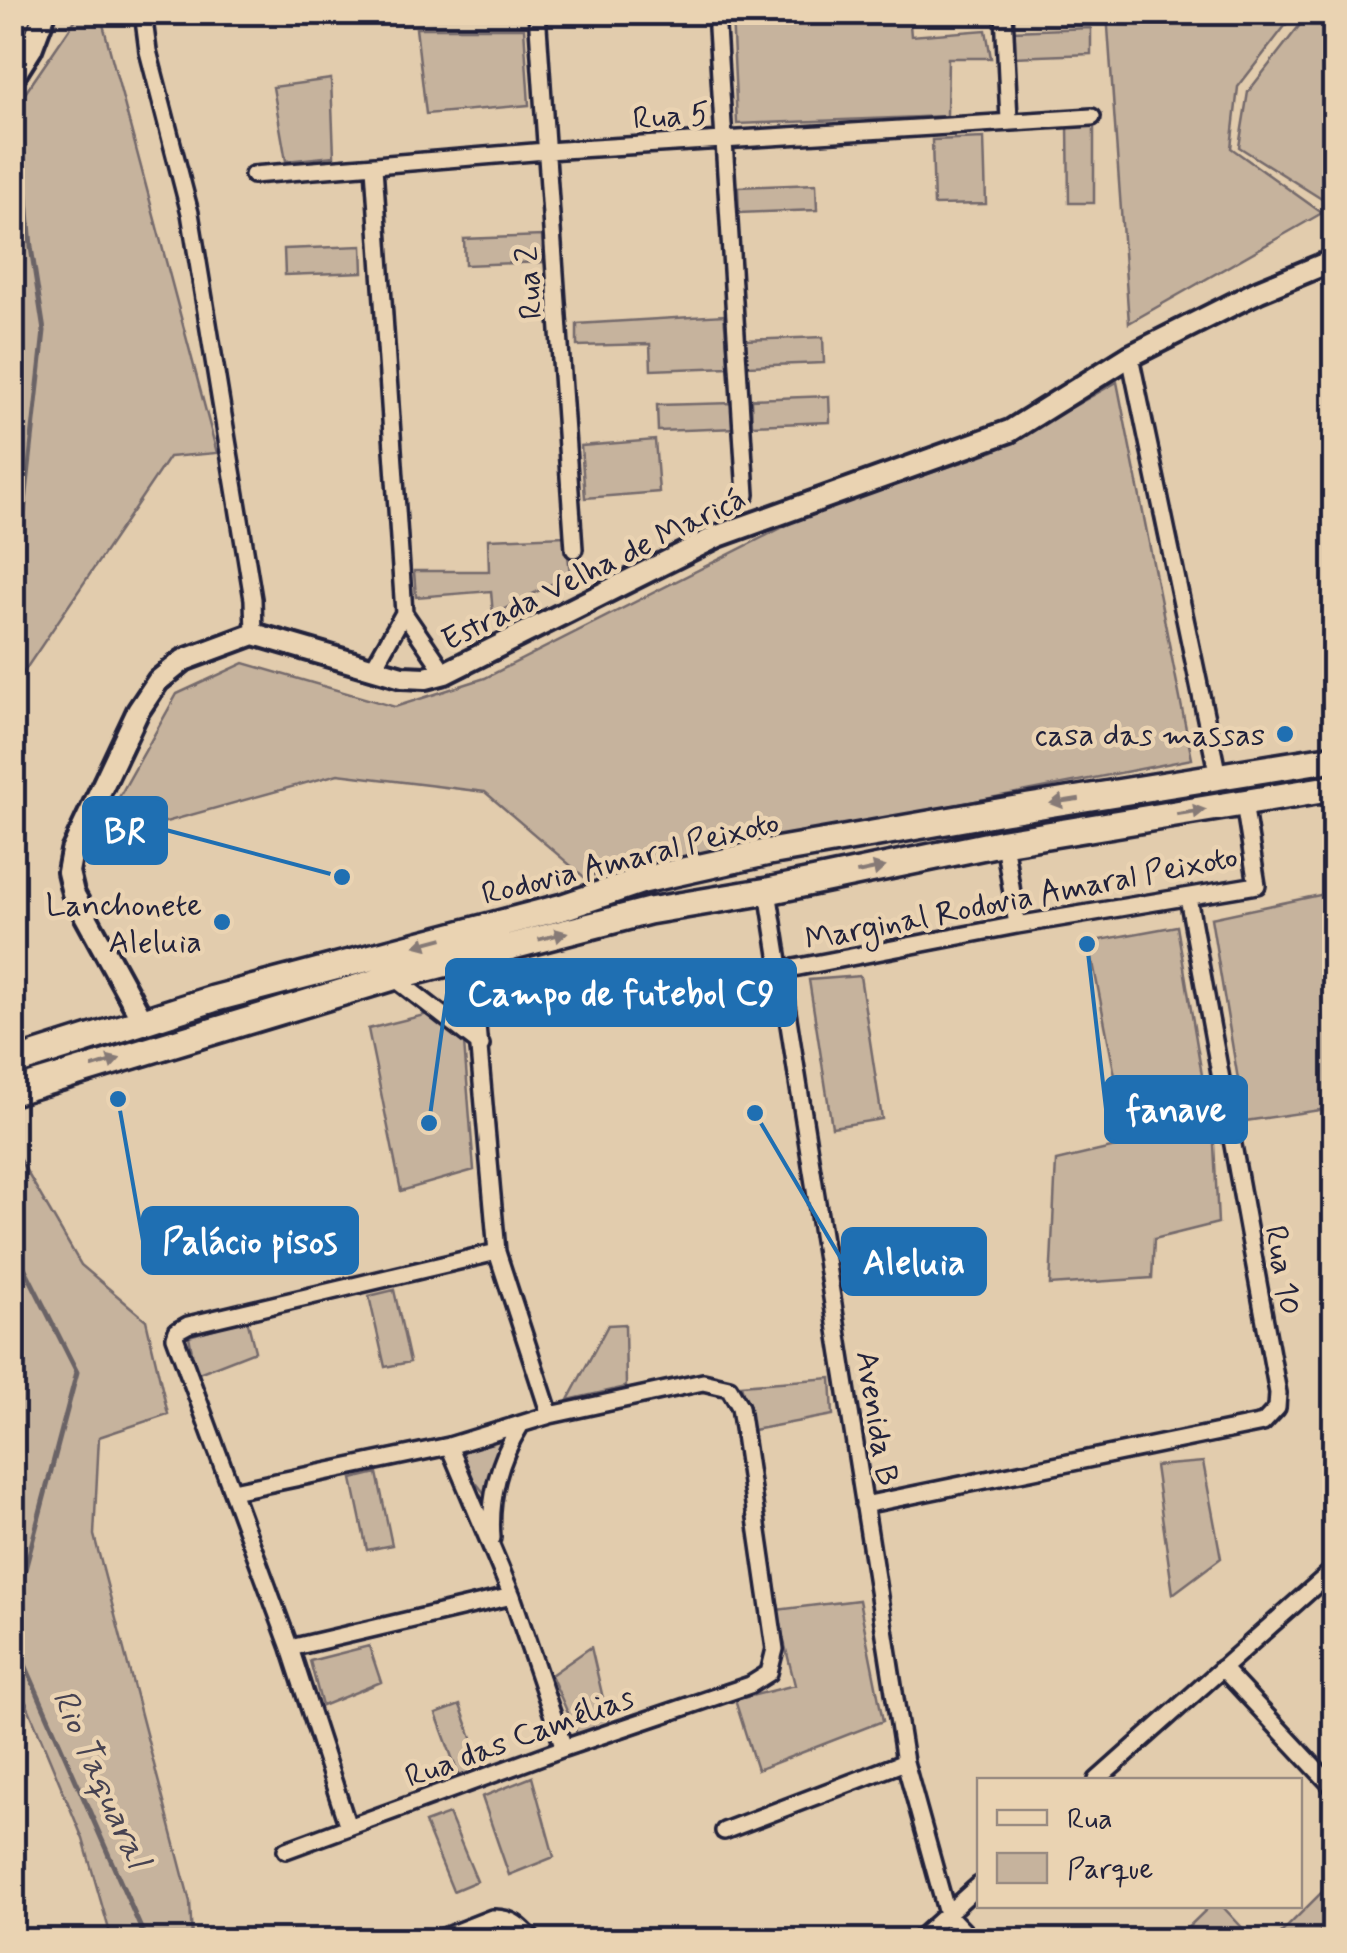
<svg xmlns="http://www.w3.org/2000/svg" width="1347" height="1953" font-family="Mynerve,sans-serif">
<rect width="100%" height="100%" fill="#e2ccad"/>
<filter id="ink" filterUnits="userSpaceOnUse"><feTurbulence type="fractalNoise" baseFrequency=".01" numOctaves="2"/><feDisplacementMap in="SourceGraphic" scale="20" xChannelSelector="R" yChannelSelector="G"/><feConvolveMatrix kernelMatrix="1 2 1 2 8 2 1 2 1" color-interpolation-filters="sRGB"/></filter>
<g filter="url(#ink)">
<path fill="#c6b39d" stroke="#746a6c" stroke-width="2.5" d="M1310,12L1315,13L1334,26V198L1328,203L1239,147L1248,92Z
M80,13H100L217,453L169,457L13,688V111Z
M732,13H909L911,36L986,30L991,58H948L947,116L737,124Z
M1107,13H1295L1238,87L1231,148L1322,213L1129,323Z
M416,28H524L529,105L426,114Z
M1091,28V54L1013,57L1012,31Z
M331,79L334,156L286,161L273,87Z
M1094,124V203H1069L1068,125Z
M984,138L986,204L934,205L932,140Z
M816,184L817,210L739,213L738,187Z
M542,236L543,262L465,265L464,239Z
M362,246L363,272L285,275L284,249Z
M724,315L729,367L651,370L650,344L577,346V324Z
M823,337L824,363L746,366L745,340Z
M1117,382L1192,759L584,877L485,792L338,774L94,842L177,694L244,663L395,707L485,678L801,518L994,451Z
M829,396L830,422L752,425L751,399Z
M735,403L736,428L658,431L657,405Z
M655,440L659,492L585,498L581,446Z
M566,536L570,574L493,615L491,591L416,597L414,571H489L488,539Z
M1334,892V1108L1245,1121L1211,918Z
M1177,926L1207,1105L1124,1122L1089,942Z
M860,976L882,1119L832,1127L809,980Z
M428,1014L464,1043L474,1170L401,1191L368,1029Z
M1213,1124L1218,1223L1154,1239L1152,1278L1050,1285L1056,1161Z
M13,1148L81,1265L146,1320L168,1414L99,1437L94,1535L190,1902L192,1940H112L83,1839L13,1671L12,1371L23,1318L13,1295Z
M394,1290L410,1362L385,1367L369,1296Z
M247,1319L255,1351L196,1374L189,1336Z
M625,1324L626,1387L568,1400L608,1325Z
M831,1378L833,1415L753,1430L741,1385Z
M505,1437L489,1499L473,1479L462,1457L465,1447L481,1440Z
M1203,1462L1221,1558L1173,1594L1155,1466Z
M377,1473L392,1545L367,1550L352,1479Z
M859,1600L883,1721L757,1770L735,1700L795,1685L776,1610Z
M369,1646L381,1682L322,1706L310,1661Z
M591,1647L609,1724L578,1736L551,1675Z
M460,1705L485,1773L461,1782L436,1714Z
M532,1777L554,1857L509,1875L482,1797Z
M449,1814L477,1881L453,1891L425,1823Z
M1334,1880V1919L1311,1940H1274Z
M1210,1906H1222L1250,1936L1244,1940H1175Z"/>
<g fill="none" stroke-linecap="round" stroke-linejoin="round">
<path stroke="#6b6366" stroke-width="5" d="M12,529L24,512L44,331L31,247L21,125
M12,1243L77,1372L12,1619
M12,1635L146,1940"/>
<defs>
<path id="minor" d="M143,12L148,51L190,213L253,599L254,634
M537,12L574,549
M716,12L746,495
M1004,12L1009,120
M374,167L404,613
M253,175L546,151L1092,117
M1130,356L1218,776
M372,670L404,613L445,673
M1004,842L1017,925
M768,891L905,1762L947,1914L972,1940
M483,953L474,992L497,1252L550,1415
M778,971L1017,925L1257,885L1244,803
M393,977L481,1045
M449,1446L512,1596L564,1748
M233,1491L449,1446L550,1415L703,1382L729,1388L740,1407L775,1649L769,1673L750,1685L564,1748L286,1850
M864,1505L1263,1423L1277,1408L1278,1393L1188,897
M492,1538C489,1499 499,1459 520,1426
M290,1648L512,1596
M1222,1668L1334,1788
M1097,1780L1334,1569
M348,1827L290,1648L175,1337L177,1331L188,1325L497,1252
M724,1831L905,1762
M436,1940L492,1918C512,1917 521,1927 533,1940
M918,1940L979,1885"/>
<path id="tertiary" d="M12,37L22,12
M12,79L31,49L45,12
M143,1021L73,893L68,872L72,851L138,711L158,681L184,660L254,634L402,677L426,678L445,673L718,536L1010,431L1130,356L1259,291L1334,260"/>
<path id="trunk" d="M12,1063L213,999L563,907L643,880L769,852L1004,811L1334,758
M12,1092L393,977L649,911L768,891L1004,842L1334,788"/>
</defs>
<use href="#minor" stroke="#22223b" stroke-width="22"/>
<use href="#tertiary" stroke="#22223b" stroke-width="28"/>
<use href="#trunk" stroke="#22223b" stroke-width="32"/>
<use href="#minor" stroke="#ead3b2" stroke-width="15"/>
<use href="#tertiary" stroke="#ead3b2" stroke-width="20"/>
<use href="#trunk" stroke="#ead3b2" stroke-width="25"/>
</g>
<defs><path id="oneway-solid" d="M-6-.8H1V-3.2L6.5 0L1 3.2V.8H-6Z" transform="scale(2.5)"/></defs>
<g fill="#867a76">
<use href="#oneway-solid" transform="translate(1065 801) rotate(171)"/>
<use href="#oneway-solid" transform="translate(1191 812) rotate(-9)"/>
<use href="#oneway-solid" transform="translate(871 870) rotate(-12)"/>
<use href="#oneway-solid" transform="translate(553 936) rotate(-14)"/>
<use href="#oneway-solid" transform="translate(429 942) rotate(165)"/>
<use href="#oneway-solid" transform="translate(106 1063) rotate(-17)"/>
</g>
</g>
<g fill="#1f6fb2" stroke="#ead3b2" stroke-width="4">
<circle cx="1285" cy="734" r="10"/>
<circle cx="222" cy="922" r="10"/>
</g>
<g text-anchor="middle" stroke-width="9" stroke-linejoin="round" paint-order="stroke">
<g font-size="32" fill="#22223b" stroke="#ead3b2">
<text transform="translate(671 115) rotate(-4)" y="11">Rua 5</text>
<text transform="translate(528 283) rotate(-94)" y="11">Rua 2</text>
<text transform="translate(593 568) rotate(-26)" y="11">Estrada Velha de Maricá</text>
<text transform="translate(630 857) rotate(-14)" y="11">Rodovia Amaral Peixoto</text>
<text transform="translate(1021 897) rotate(-11)" y="11">Marginal Rodovia Amaral Peixoto</text>
<text transform="translate(1284 1270) rotate(80)" y="11">Rua 10</text>
<text transform="translate(878 1418) rotate(81)" y="11">Avenida B</text>
<text transform="translate(519 1736) rotate(-20)" y="11">Rua das Camélias</text>
</g>
<g font-size="32" fill="#22223b" stroke="#ead3b2" text-anchor="end">
<text x="1265" y="745">casa das massas</text>
<text x="202" y="915">Lanchonete<tspan x="202" dy="37">Aleluia</tspan></text>
</g>
<g font-size="35" font-style="italic" fill="#464251" stroke="#ead3b2">
<text transform="translate(102 1778) rotate(66)" y="12">Rio Taquaral</text>
</g>
</g>
<path fill="none" stroke="#1f6fb2" stroke-width="4" d="M342 877L166 830M429 1123L447 993M1087 944L1106 1109M118 1099L143 1241M755 1113L843 1262"/>
<g fill="#1f6fb2" stroke="#ead3b2" stroke-width="4">
<circle cx="342" cy="877" r="10"/>
<circle cx="429" cy="1123" r="10"/>
<circle cx="1087" cy="944" r="10"/>
<circle cx="118" cy="1099" r="10"/>
<circle cx="755" cy="1113" r="10"/>
</g>
<g fill="#1f6fb2" stroke="#1f6fb2" stroke-width="4">
<rect x="84" y="798" width="82" height="65" rx="10"/>
<rect x="447" y="960" width="348" height="65" rx="10"/>
<rect x="1106" y="1077" width="140" height="65" rx="10"/>
<rect x="143" y="1208" width="214" height="65" rx="10"/>
<rect x="843" y="1229" width="142" height="65" rx="10"/>
</g>
<g font-size="35" text-anchor="middle" font-weight="bold" fill="#fff">
<text x="125" y="843">BR</text>
<text x="621" y="1005">Campo de futebol C9</text>
<text x="1176" y="1121">fanave</text>
<text x="250" y="1253">Palácio pisos</text>
<text x="914" y="1274">Aleluia</text>
</g>
<rect width="1347" height="1953" fill="none" stroke="#ead3b2" stroke-width="50"/>
<rect x="25" y="25" width="1297" height="1903" fill="none" stroke="#22223b" stroke-width="4" filter="url(#ink)"/>
<rect x="977" y="1778" width="325" height="130" fill="#ead3b2" stroke="#9a8c82" stroke-width="2.5"/>
<rect x="997" y="1810" width="50" height="15" fill="#ead3b2" stroke="#9a8c82" stroke-width="2.5"/>
<text x="1067" y="1828" font-size="30" fill="#22223b">Rua</text>
<rect x="997" y="1853" width="50" height="30" fill="#c6b39d" stroke="#9a8c82" stroke-width="2.5"/>
<text x="1067" y="1878" font-size="30" fill="#22223b">Parque</text>
</svg>
